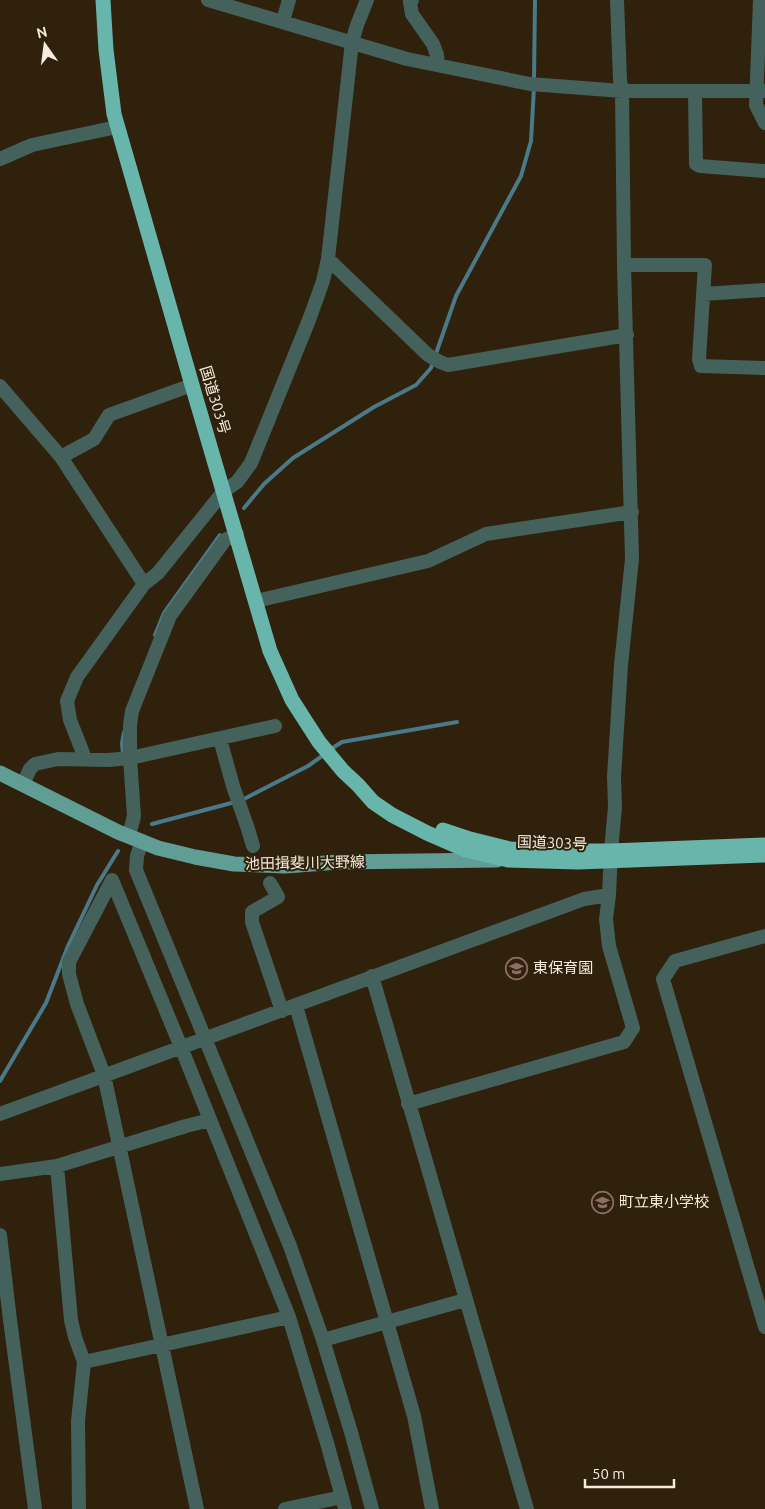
<svg xmlns="http://www.w3.org/2000/svg" width="765" height="1509" font-family="Ubuntu,'Noto Sans JP',sans-serif">
<rect width="100%" height="100%" fill="#2f210b"/>
<g fill="none" stroke-linecap="round" stroke-linejoin="round">
<path stroke="#4a7a89" stroke-width="4" d="M534,80L535,0
M244,508L264,484L293,458L374,407L416,385L431,368L456,296L521,176L531,141L534,87
M155,635L164,613L220,535
M331,749L342,742L457,722
M123,755L122,743L124,732
M242,800L308,766L325,754
M152,824L235,802
M0,1081L46,1003L68,946L97,885L118,851"/>
<path stroke="#44615c" stroke-width="14" d="M208,0L407,59L530,84L622,91H765
M412,0L410,2L412,14L433,44L437,55L438,65
M760,0L756,105L765,123
M283,21L289,0
M695,91L696,164L700,166L765,171
M0,159L32,145L117,127
M328,259L428,355L440,362L448,365L627,335
M624,265H705L699,359L701,366L765,368
M703,294L765,290
M0,386L61,457L144,584
M61,457L94,439L109,415L192,385
M256,601L428,561L486,534L632,512
M220,739L233,786L248,829L253,846
M84,759L83,753L70,720L67,701L77,677L144,584L158,573L224,491L237,482L251,463L309,320L323,281L328,259L352,42L357,25L367,0
M23,784L30,769L35,764L58,759L108,760L130,758L275,726
M129,836L134,816L130,758V725L132,711L170,616L225,540L237,534
M142,841L137,856L136,870L290,1246L323,1340
M270,883L278,897L252,912V922L282,1011
M765,936L675,961L663,979L765,1327
M372,976L527,1509
M296,1006L414,1416L432,1509
M408,1104L624,1042L633,1028L609,946L606,919L609,895L611,851L615,807L614,777L621,665L632,559L624,265L622,91L620,80L617,0
M0,1114L584,899L609,895
M57,1166L71,1320L75,1337L84,1362L78,1421L79,1509
M0,1174L57,1166L186,1126L210,1120
M0,1235L10,1320L35,1509
M84,1362L289,1317
M197,1509L104,1075L77,1004L69,974V962L112,880L181,1047L289,1317L327,1443L342,1497
M285,1509L342,1497L345,1509
M372,1509L351,1432L323,1340L465,1300"/>
<path stroke="#5f9d95" stroke-width="15" d="M0,773L118,832L158,848L195,857L234,864L285,866L339,862L497,860"/>
<path stroke="#68b5ab" stroke-width="15" d="M103,0L106,50L114,114L192,385L270,651L292,700L319,742L343,771L358,785L373,802L392,815L427,833L466,850L508,860L578,862L765,855
M443,830L470,839L510,849L578,851H611L765,845"/>
</g>
<defs>
<symbol id="school-ring" viewBox="-11 -11 22 22"><circle r="9.5" fill="#2f210b" stroke="#8d6e63" stroke-width="1.5"/><path d="M0-5L7-2L0 1L-7-2ZM-4 1L0 2.5L4 1V4Q0 6-4 4Z" fill="#8d6e63"/></symbol>
</defs>
<g fill-rule="evenodd">
<use href="#school-ring" x="504" y="956" width="25" height="25"/>
<use href="#school-ring" x="590" y="1190" width="25" height="25"/>
</g>
<g text-anchor="middle" stroke-width="4" stroke-linejoin="round" paint-order="stroke">
<g font-size="15" fill="#f6ecde" stroke="#2f210b">
<text transform="translate(215 400) rotate(73)" y="5">国道303号</text>
<text transform="translate(552 843) rotate(2)" y="5">国道303号</text>
<text transform="translate(305 863) rotate(-1)" y="5">池田揖斐川大野線</text>
</g>
<g font-size="15" fill="#f6ecde" stroke="#2f210b" text-anchor="start">
<text x="533" y="973">東保育園</text>
<text x="619" y="1207">町立東小学校</text>
</g>
</g>
<g transform="translate(45 45) rotate(346)" stroke="#2f210b" stroke-width="4" paint-order="stroke">
<path d="M0-4L9 19L0 12L-9 19Z" fill="#f6ecde"/>
<text y="-8" font-size="14" font-weight="bold" text-anchor="middle" fill="#f6ecde">N</text>
</g>
<path d="M585 1479v8h89v-8" fill="none" stroke="#f6ecde" stroke-width="2.5"/>
<text x="592" y="1479" font-size="15" fill="#f6ecde" stroke="#2f210b" stroke-width="4" paint-order="stroke">50 m</text>
</svg>
